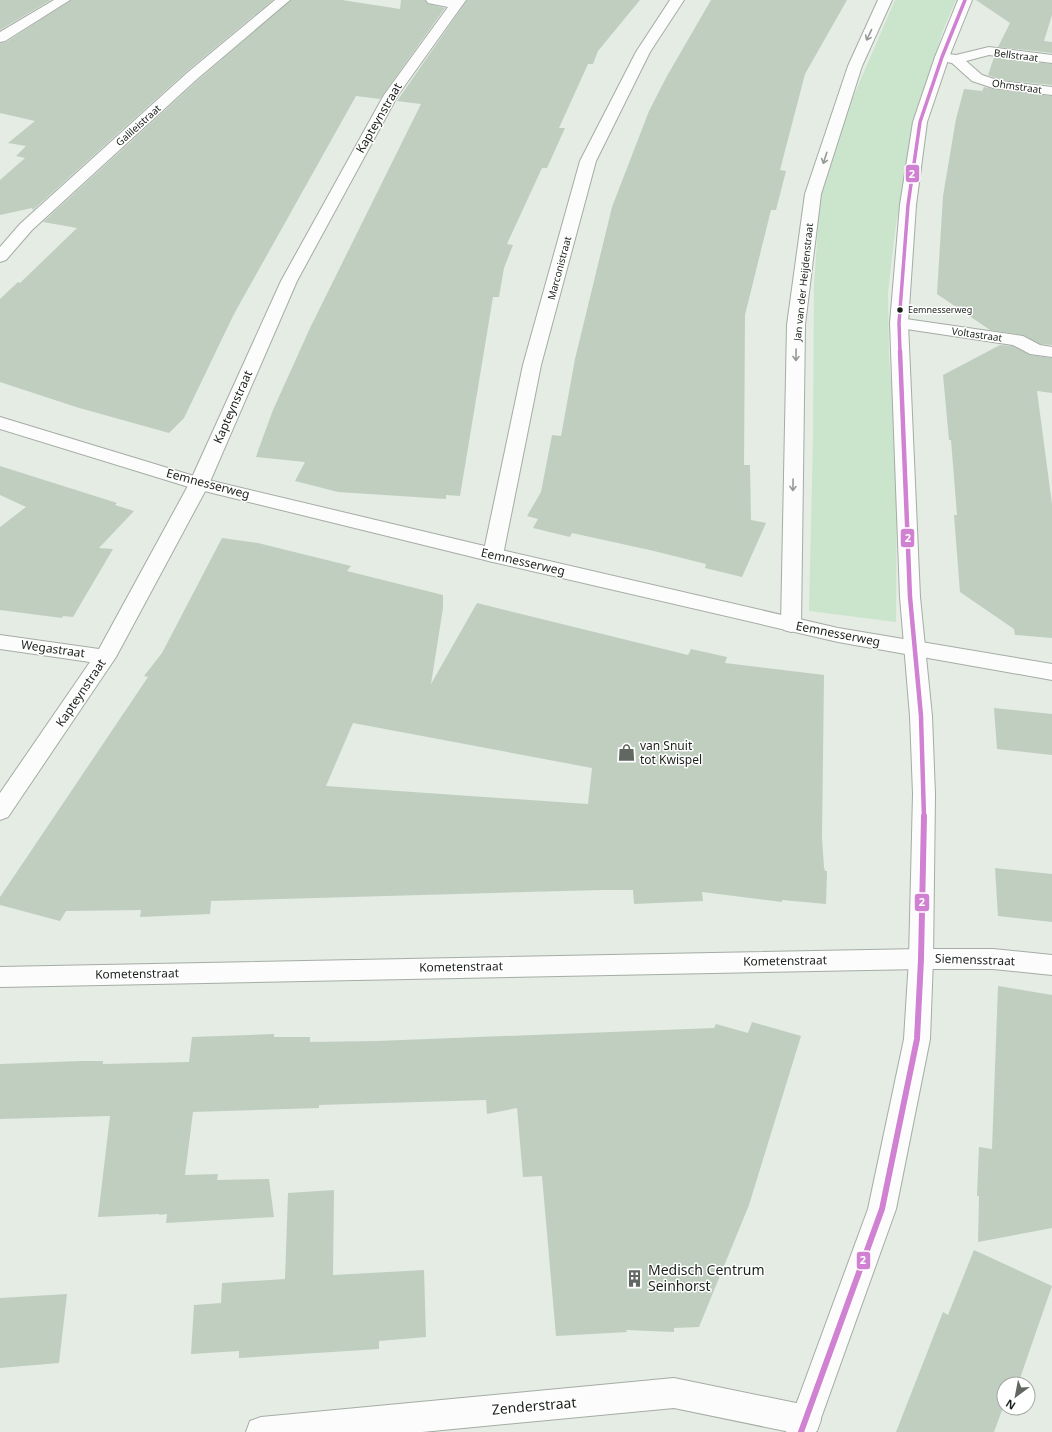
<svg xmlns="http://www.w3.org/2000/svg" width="1052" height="1432" font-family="'Noto Sans',sans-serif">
<rect width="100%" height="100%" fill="#e4ece4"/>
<path fill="#cbe4cc" d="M895,0H956L943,30L917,115L896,224L888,292L889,357L897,454L896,622L809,611L813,441L814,285L820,199L851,102Z"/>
<path fill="#c0cec0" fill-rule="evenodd" d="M0,0H51L0,30Z
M71,0H273L186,72L33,210L32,208L0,215V180L25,158L16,156L26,146L8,143L35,121L0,113V43L6,42Z
M291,0H342L400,9L401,0H425L428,4L445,8L380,99L356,96L234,314L184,418L169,433L76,407L0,382V299L18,282L20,283L77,228L43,222L198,80Z
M467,0H640L598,51L593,64H588L559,128H565L547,168H542L507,244L513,245L504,268L499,297H493L460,496L446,495V499L338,492L295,481L305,462L256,457L259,448L273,410L310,328L421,104L397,101Z
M711,0H847L805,74L780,170L786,171L776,210H771L745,315L744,465H750L751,520L766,523L742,577L705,568L706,564L654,551L572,533L570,537L533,528L538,519L527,516L541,492L552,435L561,436L575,359L612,207L649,111L667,76Z
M976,0H1052V15L1044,41L1052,42V53L998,47L1010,23Z
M994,57L1052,64V85L1000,80L988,75Z
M984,87L993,89L1052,96V345L1040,344L1023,335L990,330L937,294L943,196L956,119L964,89L982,91Z
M1000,345L1013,346L1030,355L1052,358V393L1037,391L1052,504V638L1015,635L1014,629L960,592L954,515H957L951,440H949L943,375Z
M0,466L117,503L115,505L134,511L99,548L113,549L73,617L63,616L62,618L0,610V527L26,507L0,495Z
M222,538L258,543L351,566L347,571L443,595V608L431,684L477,603L688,655L691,649L727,657L725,663L824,675L822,838L824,867L825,871H827L826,904L782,900V902L702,892L703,901L634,904L633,890H601L211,901L210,914L140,917L141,910L66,911L60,921L0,905V897L148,677L144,676L162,653ZM353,723L592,768L588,804L326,786Z
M994,708L1052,714V755L997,749Z
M995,868L1052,874V922L998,916Z
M998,986L1052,995V1228L978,1242L979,1196H977L979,1147L992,1149Z
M752,1022L801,1036L749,1205L699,1327L674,1328V1332L626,1330L627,1332L556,1336L542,1176L523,1177L517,1108L487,1114L486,1100L319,1105V1108L193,1112L185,1175L218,1174L217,1180L269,1179L274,1217L166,1223L167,1214L159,1215V1214L98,1217L110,1116L0,1119V1064L81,1061H103V1064L189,1062L192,1037L274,1034V1037H310V1042L377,1041L714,1028L716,1024L748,1033Z
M334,1190L333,1275L424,1270L426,1337L379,1341V1349L239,1358V1351L191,1354L194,1305L221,1303L222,1283L285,1279L288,1193Z
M974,1250L1052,1286L1018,1384H1004V1405L994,1432H896L943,1312L948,1315Z
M67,1294L59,1363L0,1368V1298Z"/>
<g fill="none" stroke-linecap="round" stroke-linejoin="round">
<defs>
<path id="minor" d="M54,0H70L5,41L0,42V32Z
M275,0H290L197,79L32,230L6,260L0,262V247L20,224L187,73Z
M426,0H466L398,95L297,281L209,484L116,657L8,817L0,820V793L90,662L0,649V635L99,649L189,484L281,281L384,95L448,7L428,3Z
M670,0H684L650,52L596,161L541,365L503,555L500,560L493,562L486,560L483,555L523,365L580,161L636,52Z
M878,0H892L862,66L821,194L805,325L801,625L798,630L791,632L784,630L781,625L787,325L805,194L848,66Z
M989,47L1052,55V63L989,55L966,61L982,75L1000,81L1052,87V95L993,88L972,81L952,63L937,60L935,57L937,54L942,53L956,55Z
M899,318L1023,336L1040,345L1052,347V357L1030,354L1013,345L893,327L890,323L893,319Z
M921,949H993L1052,955V975L993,969H921L0,987V967Z
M674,1378L806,1405L817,1409L821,1420L817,1431L814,1432H790L674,1408L422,1432H246L250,1421L261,1417Z"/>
<path id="tertiary" d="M0,417L204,479L493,548L838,628L1052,664V680L838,642L493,562L192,488L0,429Z"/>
<path id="secondary" d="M958,0H972L949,57L927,122L916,205L908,323L920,597L932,716L935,794L933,959L930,1039L896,1209L816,1432H786L868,1209L904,1039L909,959L913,794L910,716L900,597L890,323L900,205L913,122L935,57Z"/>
</defs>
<use href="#minor" stroke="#a5aca5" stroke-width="2"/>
<use href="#tertiary" stroke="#a5aca5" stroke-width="2"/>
<use href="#secondary" stroke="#a5aca5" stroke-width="2"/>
<use href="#minor" fill="#fbfcfb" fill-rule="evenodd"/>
<use href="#tertiary" fill="#fbfcfb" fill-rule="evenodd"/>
<use href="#secondary" fill="#fbfcfb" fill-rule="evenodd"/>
<defs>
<path id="bus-1-far2" d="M900,352L899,323L908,205L920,122L942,57L965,0"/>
<path id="bus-1-far1" d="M900,351L910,597L921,716L924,817"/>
<path id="bus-1" d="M801,1432L882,1209L917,1039L921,959L924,816"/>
</defs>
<use href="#bus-1-far2" stroke="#fff" stroke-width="5.5"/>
<use href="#bus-1-far1" stroke="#fff" stroke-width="8"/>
<use href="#bus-1" stroke="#fff" stroke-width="9"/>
<use href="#bus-1-far2" stroke="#d181d1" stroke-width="3.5"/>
<use href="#bus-1-far1" stroke="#d181d1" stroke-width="4.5"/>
<use href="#bus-1" stroke="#d181d1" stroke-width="6"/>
</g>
<defs><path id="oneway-shaft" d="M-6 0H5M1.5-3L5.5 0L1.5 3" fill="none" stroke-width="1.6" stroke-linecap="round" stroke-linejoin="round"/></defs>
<g stroke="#969996">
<use href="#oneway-shaft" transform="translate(869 35) rotate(115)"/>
<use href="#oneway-shaft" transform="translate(825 158) rotate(108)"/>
<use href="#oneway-shaft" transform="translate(796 355) rotate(91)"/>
<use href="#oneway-shaft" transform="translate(793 485) rotate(91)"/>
</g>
<defs>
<symbol id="shop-bare" viewBox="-9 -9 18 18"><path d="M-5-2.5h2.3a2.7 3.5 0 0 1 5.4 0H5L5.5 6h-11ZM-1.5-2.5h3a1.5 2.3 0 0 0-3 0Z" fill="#616761" stroke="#fff" stroke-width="2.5" paint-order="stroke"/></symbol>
<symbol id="building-bare" viewBox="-9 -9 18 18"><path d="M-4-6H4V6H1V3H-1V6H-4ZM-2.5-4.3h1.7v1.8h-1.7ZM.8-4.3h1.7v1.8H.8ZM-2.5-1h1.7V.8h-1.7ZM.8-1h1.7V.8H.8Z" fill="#616761" stroke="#fff" stroke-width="2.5" paint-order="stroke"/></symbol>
</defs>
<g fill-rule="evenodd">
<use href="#shop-bare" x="614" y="740" width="25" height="25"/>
<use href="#building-bare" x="622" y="1266" width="25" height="25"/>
</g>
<circle fill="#1a201a" stroke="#fff" stroke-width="1.5" cx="900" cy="310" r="3.5"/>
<g text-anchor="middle" stroke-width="3" stroke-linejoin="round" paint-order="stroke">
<g font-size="9" fill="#1a201a" stroke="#fff" text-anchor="start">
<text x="908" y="313">Eemnesserweg</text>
</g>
<g font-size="10" fill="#1a201a" stroke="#fff">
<text transform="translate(1016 55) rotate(7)" y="4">Bellstraat</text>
<text transform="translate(1017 86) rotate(8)" y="4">Ohmstraat</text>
<text transform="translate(138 125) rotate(-42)" y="4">Galileistraat</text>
<text transform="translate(559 268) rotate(-75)" y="4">Marconistraat</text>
<text transform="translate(803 282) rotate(-84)" y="4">Jan van der Heijdenstraat</text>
<text transform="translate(977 334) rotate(8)" y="4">Voltastraat</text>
</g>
<g font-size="12" fill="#1a201a" stroke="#fff">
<text transform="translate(379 118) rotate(-60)" y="4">Kapteynstraat</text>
<text transform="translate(233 407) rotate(-66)" y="4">Kapteynstraat</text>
<text transform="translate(208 484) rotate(15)" y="4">Eemnesserweg</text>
<text transform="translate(523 562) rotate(13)" y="4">Eemnesserweg</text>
<text transform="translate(838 634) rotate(11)" y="4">Eemnesserweg</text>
<text transform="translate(53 649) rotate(8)" y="4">Wegastraat</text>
<text transform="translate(81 693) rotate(-56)" y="4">Kapteynstraat</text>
<text transform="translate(975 960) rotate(2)" y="4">Siemensstraat</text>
<text transform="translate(785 961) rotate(-1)" y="4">Kometenstraat</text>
<text transform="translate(461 967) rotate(-1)" y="4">Kometenstraat</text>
<text transform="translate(137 974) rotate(-1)" y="4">Kometenstraat</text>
</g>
<g font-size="12" fill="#1a201a" stroke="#fff" text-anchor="start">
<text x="640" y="750">van Snuit<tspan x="640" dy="14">tot Kwispel</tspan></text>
</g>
<g font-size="14" fill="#1a201a" stroke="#fff" text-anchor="start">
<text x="648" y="1275">Medisch Centrum<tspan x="648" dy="16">Seinhorst</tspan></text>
</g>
<g font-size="14" fill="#1a201a" stroke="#fff">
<text transform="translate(534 1406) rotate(-5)" y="5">Zenderstraat</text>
</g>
</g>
<g stroke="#fff" stroke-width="1.5">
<rect x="905" y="164" width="15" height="19" rx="4" fill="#d181d1"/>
<rect x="900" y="528" width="15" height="20" rx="4" fill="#d181d1"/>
<rect x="914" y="893" width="16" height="19" rx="4" fill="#d181d1"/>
<rect x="856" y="1251" width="15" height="19" rx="4" fill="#d181d1"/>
</g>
<g font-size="11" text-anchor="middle" font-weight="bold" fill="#fff">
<text x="912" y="178">2</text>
<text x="908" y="542">2</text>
<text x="922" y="906">2</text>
<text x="863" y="1264">2</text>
</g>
<g transform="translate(1016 1396) rotate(212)"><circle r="19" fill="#ffffff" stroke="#a3a6a3"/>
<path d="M0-3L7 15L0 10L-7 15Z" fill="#616761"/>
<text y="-6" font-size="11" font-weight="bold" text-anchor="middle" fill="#1a201a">N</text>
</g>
</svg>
